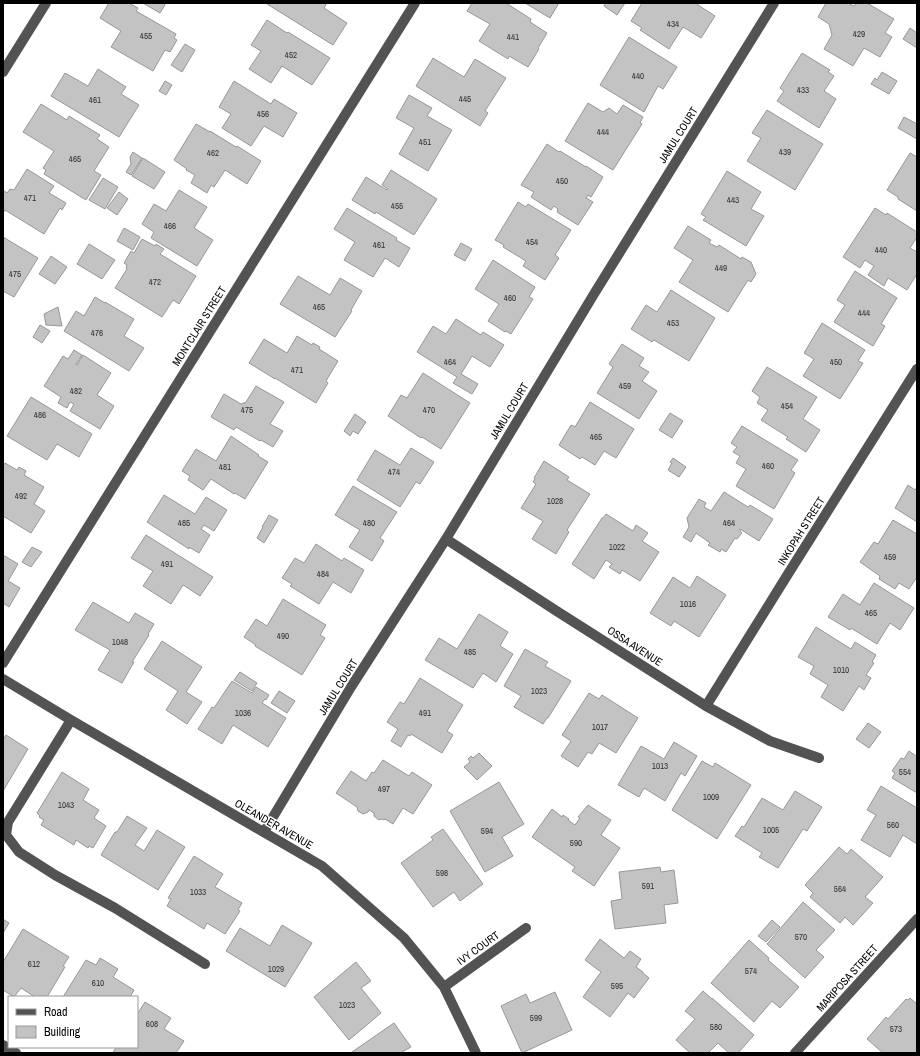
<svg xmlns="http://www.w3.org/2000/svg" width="920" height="1056" font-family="'Archivo Narrow',sans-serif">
<rect width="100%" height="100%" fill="#fff"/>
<path fill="#c3c3c3" stroke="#979797" d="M109,3H129L138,8L136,11L176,34L174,38L177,40L170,52L165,50L153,71L111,47L121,31L100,18Z
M143,3H166L160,13Z
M268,3H327L324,8L347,23L333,45L267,4Z
M472,3H506L531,19L530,22L547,33L538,48L539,49L528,67L509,56L508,59L479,41L490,24L467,11Z
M525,3H559L550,18Z
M606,3H625L617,15L604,6Z
M642,3H695L715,16L701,38L683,27L669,49L640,30L642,28L631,21Z
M826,3H848L854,6L856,3H867L894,19L885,33L892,37L880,57L864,48L853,66L824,49L832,35L829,24L818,17Z
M267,20L287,33L288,32L330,58L312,85L282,66L271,83L249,69L261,51L251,45Z
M910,28L917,33V48L903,39Z
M629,37L677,67L663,89L658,86L644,112L600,85Z
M185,44L195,50L182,72L171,65Z
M802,53L830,70L828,72L834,76L824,91L836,99L819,128L777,101L784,91L780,88Z
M433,58L464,77L475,59L506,78L485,111L488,113L480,126L416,86Z
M98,69L126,87L121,94L139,105L119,137L51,96L65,73L88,86Z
M882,72L897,81L889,94L871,84L875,78L877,80Z
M165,81L172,85L166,95L159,91Z
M234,81L271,104L274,99L297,113L283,137L264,126L251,146L222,128L231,114L219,107Z
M409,95L432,108L427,116L452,130L428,171L399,154L414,128L396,118Z
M588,103L603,112L609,108L617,114L623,105L643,117L640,123L642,124L613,170L565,141Z
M41,104L67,120L69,116L100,135L97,139L109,147L94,171L101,175L86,200L44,174L46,170L43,168L54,151L23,132Z
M767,110L823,144L795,190L747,161L761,138L752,133Z
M904,117L917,124V139L898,128Z
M196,124L210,132V131L236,147L237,146L261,161L247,184L225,170L214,187L211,185L207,193L191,183L195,175L186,170L187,169L174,160Z
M547,144L559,152L560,151L586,167V166L603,177L591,197L588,195L586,198L593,202L578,225L557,212L558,209L554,206L551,210L531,197L534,192L521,185Z
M133,152L142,158L131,175L126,172L131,164L130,157Z
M910,153L917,157V211L898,199V197L887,190Z
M143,158L165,172L154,189L132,176Z
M27,169L54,186L49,193L66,203L62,210L60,208L44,234L5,210L3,213V190L7,193L10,189L14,190Z
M391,170L437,199L414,235L376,212L375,214L352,200L366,177L387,190L388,189L382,185Z
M727,171L761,192L751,209L764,216L746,246L703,220L706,217L701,214Z
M103,178L118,187L105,209L89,200Z
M179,190L207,207L194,228L213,240L197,266L151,238L154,232L142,224L154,204L166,211Z
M119,192L128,199L117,215L107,208Z
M518,202L526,207L528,204L571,230L555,255L559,258L545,280L523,266L526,261L503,247L504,245L495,240Z
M347,208L397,238L396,240L410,248L399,267L385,258L373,277L344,260L355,242L334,229Z
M875,208L886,215L887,213L917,232V237L910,248L917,252V274L907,290L888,278L884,286L868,275L874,266L865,260L860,268L843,257Z
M688,226L711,240L709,243L717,247L719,245L741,259L742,257L751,262L756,274L751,282L748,280L728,312L679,282L693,260L674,248Z
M124,228L140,237L133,250L117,241Z
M3,237L38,258L14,297L3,291Z
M142,239L155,246L156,244L164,249L160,254L196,276L179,304L173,300L162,317L115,288L127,269L126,268L127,265L124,263L131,251L134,253Z
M461,243L472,249L465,261L454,255Z
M89,244L115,260L102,279L77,264Z
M51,256L67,267L55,284L39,274Z
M493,260L535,287L529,297L533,299L511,334L506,331L505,332L488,321L499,304L475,289Z
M855,271L897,298L881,324L885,326L873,346L834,322L845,305L837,300Z
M298,276L330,295L340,278L362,291L351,310L352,311L335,337L280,304Z
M671,290L715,318L689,361L654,340L652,342L631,329L646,305L657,312Z
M95,297L105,303V302L134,319L124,336L144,348L129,371L64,331L76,311L84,316Z
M58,307L62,326L46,325L44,314Z
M456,319L481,335L483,332L504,345L490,367L472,356L461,374L478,384L472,394L453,383L457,377L417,352L433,326L446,334Z
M822,323L865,350L858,361L863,363L840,399L803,376L814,359L804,353Z
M40,325L50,331L42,343L33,337Z
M297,336L312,345L313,343L320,347L319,349L338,361L326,381L328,383L316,403L275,378V379L249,363L264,339L287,353Z
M622,344L644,358L639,366L649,372L642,381L657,391L639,419L597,393L613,367L609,364Z
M74,350L82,355L76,364L77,365L83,355L111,373L97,395L114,406L100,429L70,411L74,404L70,402L67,408L58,403L61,397L44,386L63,356L68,359Z
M767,367L817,397L803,419L820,430L806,452L786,439L788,437L761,420L768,410L757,403L760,397L752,391Z
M423,373L470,403L441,449L422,437L421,438L388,416L401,395L407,398Z
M256,386L284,402L270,424L283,431L273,447L261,440L260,441L236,427L234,430L211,417L224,394L241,404L246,402Z
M31,397L92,434L79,457L57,444L47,460L7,436Z
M590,402L634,429L616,458L604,451L595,465L582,457L580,459L560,446L559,445L571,425L575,427Z
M670,413L683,421L672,438L659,430Z
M355,414L366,422L358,434L353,431L350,436L344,431Z
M742,426L798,460L791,470L795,473L774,509L736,486L746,469L736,463L740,456L733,452L737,447L731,443Z
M231,436L259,455L258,456L268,462L245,499L235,493L234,494L211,479L203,490L188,480L190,476L182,471L196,449L216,461Z
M411,448L434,462L420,484L416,482L400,507L357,480L375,450L400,465Z
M673,458L686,467L679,477L668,470L672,463L670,462Z
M544,461L569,477L567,480L590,494L567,530L569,532L556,554L532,539L543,521L521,508L536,484L533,482L535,479L534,478Z
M5,463L17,470L19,467L26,471L24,475L44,487L34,504L45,511L31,533L3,516V466Z
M908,485L915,490L917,487V522L895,508Z
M353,486L397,512L380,538L384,541L372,561L349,547L360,530L335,515Z
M724,492L748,507L750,505L773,519L759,541L740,529V531L742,533L737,539L735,538L726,552L721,549L720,552L708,545L710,543L696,533L691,542L683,537L689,527L687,518L699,499L706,503L704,507L711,511Z
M164,495L195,514L206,497L227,510L214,531L204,525L201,529L210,535L199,553L189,547V549L147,522Z
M606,514L633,531L636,525L648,533L642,541L659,552L640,581L622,570L620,574L609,567L612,564L606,560L594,579L572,564L602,518H603Z
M269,515L278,520L264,543L257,538L263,527H262Z
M893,520L917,534V577L909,589L899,583L895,589L879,579L880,576L860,562L874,542L878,544Z
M146,535L213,577L200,596L183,585L171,604L143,586L153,571L131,558Z
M316,544L342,561L344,558L364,570L351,593L333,582L319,604L290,586L292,584L282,578L295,558L304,563Z
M32,547L42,552L31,567L22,562Z
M3,555L18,564L8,581L20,588L9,607L3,603Z
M697,576L726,595L699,637L674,621L671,626L650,613L673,577L690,588Z
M874,583L914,608L900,630L890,623L877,644L851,628L850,630L828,617L843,594L860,605Z
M283,599L326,625L320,635L325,638L302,675L255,646L256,645L244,637L256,619L267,626Z
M93,602L129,623L135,613L154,624L148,634L149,635L132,662H134L122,683L98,670L110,650L75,630Z
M479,614L508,632L500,646L513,654L496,682L483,673L473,688L425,660L439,638L457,649Z
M816,627L851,649L855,642L876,655L872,662L874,663L866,675L871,678L864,690L859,686L843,711L821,697L828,685L810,674L814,666L798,657Z
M162,641L202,667L186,692L202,702L187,724L166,710L178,691L144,669Z
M525,649L548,662L545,666L571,681L548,718H547L543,724L514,707L521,696L504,686Z
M240,672L257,683L252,691L234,680Z
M420,678L463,705L447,731L453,735L442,753L411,734L410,736L408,735L401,747L391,741L398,729L387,722L400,702L404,704Z
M232,681L252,693L256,687L269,695L266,700L265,699L262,703L286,718L268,747L233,725L222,744L198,729L212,707L214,708Z
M279,691L295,701L287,713L271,703Z
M589,693L599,699L602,695L638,718L616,753L599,743L592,754L588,752L578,767L561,756L571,741L562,735Z
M868,723L881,732L869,748L856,739Z
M6,735L28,749L3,791V740Z
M674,742L697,756L685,776L681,773L665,801L644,788L639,797L618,785L641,746L664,759Z
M909,751L916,756L917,755V793L892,778L895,773L892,771L901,758L904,759Z
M479,753L492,766L477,780L464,767L470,762L468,759L471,756L473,758Z
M383,760L409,776L412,772L432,785L413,814L403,808L393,824L385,819L384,820L382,819L379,820L374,816V813L369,810L368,812L363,814L358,811L357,807L336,793L351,771L366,781L372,772L374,773Z
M702,761L713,767L715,763L751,785L717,839L672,810Z
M62,772L89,789L83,800L99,810L94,818L106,826L93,848L89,846L88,848L76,840L74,845L41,825L44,820L39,817L40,816L37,813Z
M499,782L524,824L502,837L513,856L485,872L450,811Z
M881,786L917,808V844L903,835L890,857L861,840L876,815L867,810Z
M795,791L822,807L807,831L803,829L778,868L759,857L762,853L735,836L742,826L744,827L762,798L783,810Z
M588,805L611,820L601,835L620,848L594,886L572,871L575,867L532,837L552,809L562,817L563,815L569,819L568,820L575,825L580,818L578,817Z
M127,816L147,828L135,845L144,851L157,830L185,847L158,890L101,855L115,832H117Z
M443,829L483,884L460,901L454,892L433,907L401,863L433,840L431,837Z
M839,847L847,854L851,849L883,877L865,897L873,903L853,925L845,917L840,923L810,897L813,893L805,885Z
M194,856L223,874L215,887L242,903L238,910L240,911L225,934L207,923L204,929L167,906L171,899L168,898Z
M660,867L661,872L674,870L678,903L664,905L666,923L615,929L611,901L622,899L619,872Z
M803,902L835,930L816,950L824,957L805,978L767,944Z
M3,919L9,923L3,933Z
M772,920L780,927L766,942L758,936Z
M282,925L312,943L285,987L226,951L240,928L270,946Z
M23,929L69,957L63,966L65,967L47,997H35L21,988L14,997L3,990V962Z
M600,939L624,958L630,951L641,959L636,967L643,972V973L649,978L634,998L628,993L610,1017L583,997L601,972L585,960Z
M749,940L769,958L768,960L799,987L780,1008L772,1001L754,1022L711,983Z
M100,958L118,969L113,977L134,990L130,997H63L86,960L96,965Z
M356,962L371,981L361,988L381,1013L349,1040L314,997Z
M703,991L712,999V998L754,1035L738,1053H729L718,1043L708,1053H690L676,1040L695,1019L685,1011Z
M555,992L572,1030L522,1053L501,1006L526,994L530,1003Z
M910,998L917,1004V1053H883L867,1039L886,1017L888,1019L906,999L908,1000Z
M145,1002L171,1018L164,1029L184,1041L176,1053H113L116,1047H137V1012L138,1013Z
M394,1023L411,1047L402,1052L403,1053H352V1052Z"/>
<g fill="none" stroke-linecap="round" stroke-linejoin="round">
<path stroke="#535353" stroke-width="10" d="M3,72L46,3
M446,539L555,610L706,706L770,741L819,758
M3,663L415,3
M3,679L71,720L322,866L404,938L444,987L476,1053
M706,706L788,574L917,369
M71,720L8,822L6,835L19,852L55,875L115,908L205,964
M264,832L351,687L446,539L594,294L774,3
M444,987L526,928
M3,1045L16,1053
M795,1053L917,919"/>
</g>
<g text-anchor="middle" stroke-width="3" stroke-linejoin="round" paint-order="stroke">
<g font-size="9" fill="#313131">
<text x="673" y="27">434</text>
<text x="859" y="37">429</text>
<text x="146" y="39">455</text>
<text x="513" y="40">441</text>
<text x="291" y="58">452</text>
<text x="638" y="79">440</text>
<text x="803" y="93">433</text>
<text x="465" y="102">445</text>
<text x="95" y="103">461</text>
<text x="263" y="117">456</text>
<text x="603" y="135">444</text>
<text x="425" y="145">451</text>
<text x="785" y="155">439</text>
<text x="213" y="156">462</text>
<text x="75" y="162">465</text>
<text x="562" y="184">450</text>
<text x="30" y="201">471</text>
<text x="733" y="203">443</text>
<text x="397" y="209">455</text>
<text x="170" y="229">466</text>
<text x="532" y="245">454</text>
<text x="379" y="248">461</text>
<text x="881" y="253">440</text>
<text x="721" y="271">449</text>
<text x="15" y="277">475</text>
<text x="155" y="285">472</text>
<text x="510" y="301">460</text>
<text x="319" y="310">465</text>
<text x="864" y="316">444</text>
<text x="673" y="326">453</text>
<text x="97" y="336">476</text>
<text x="450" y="365">464</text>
<text x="836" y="365">450</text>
<text x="297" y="373">471</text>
<text x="625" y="389">459</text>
<text x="76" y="394">482</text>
<text x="787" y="409">454</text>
<text x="247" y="413">475</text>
<text x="429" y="413">470</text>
<text x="40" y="418">486</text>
<text x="596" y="440">465</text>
<text x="768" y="469">460</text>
<text x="225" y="470">481</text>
<text x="394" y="475">474</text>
<text x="21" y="499">492</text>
<text x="555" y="504">1028</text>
<text x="184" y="526">485</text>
<text x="369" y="526">480</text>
<text x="729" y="526">464</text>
<text x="617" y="550">1022</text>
<text x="890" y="560">459</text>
<text x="167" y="567">491</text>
<text x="323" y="577">484</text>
<text x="688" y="607">1016</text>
<text x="871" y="616">465</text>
<text x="283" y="639">490</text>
<text x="120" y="645">1048</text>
<text x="470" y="655">485</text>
<text x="841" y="673">1010</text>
<text x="539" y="694">1023</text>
<text x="243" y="716">1036</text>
<text x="425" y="716">491</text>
<text x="600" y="730">1017</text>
<text x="660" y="769">1013</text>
<text x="905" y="775">554</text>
<text x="384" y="792">497</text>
<text x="711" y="800">1009</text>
<text x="66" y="808">1043</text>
<text x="893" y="828">560</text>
<text x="771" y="833">1005</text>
<text x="487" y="834">594</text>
<text x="576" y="846">590</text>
<text x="442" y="876">598</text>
<text x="648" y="889">591</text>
<text x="840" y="892">564</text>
<text x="198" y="895">1033</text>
<text x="801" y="940">570</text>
<text x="34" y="967">612</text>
<text x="276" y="972">1029</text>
<text x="751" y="974">574</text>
<text x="98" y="986">610</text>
<text x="617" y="989">595</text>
<text x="347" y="1008">1023</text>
<text x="536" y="1021">599</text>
<text x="152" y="1027">608</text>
<text x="716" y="1030">580</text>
<text x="896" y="1032">573</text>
</g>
<g font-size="11" fill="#000" stroke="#fff">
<text transform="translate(678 135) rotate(-58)" y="4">JAMUL COURT</text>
<text transform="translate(199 326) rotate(-58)" y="4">MONTCLAIR STREET</text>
<text transform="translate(509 411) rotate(-59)" y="4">JAMUL COURT</text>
<text transform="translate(801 531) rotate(-58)" y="4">INKOPAH STREET</text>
<text transform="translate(635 646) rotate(33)" y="4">OSSA AVENUE</text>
<text transform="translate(338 687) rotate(-58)" y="4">JAMUL COURT</text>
<text transform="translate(274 824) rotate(30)" y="4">OLEANDER AVENUE</text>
<text transform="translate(478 948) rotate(-36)" y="4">IVY COURT</text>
<text transform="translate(847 978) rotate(-48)" y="4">MARIPOSA STREET</text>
</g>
</g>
<rect width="920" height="1056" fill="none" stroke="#000000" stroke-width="8"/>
<rect x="8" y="996" width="130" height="52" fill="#ffffff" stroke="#999999"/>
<rect x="16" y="1009" width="20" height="6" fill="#535353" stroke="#999999"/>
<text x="44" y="1016" font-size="12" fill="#000000">Road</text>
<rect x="16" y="1026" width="20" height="12" fill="#c3c3c3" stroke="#999999"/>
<text x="44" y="1036" font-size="12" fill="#000000">Building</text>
</svg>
